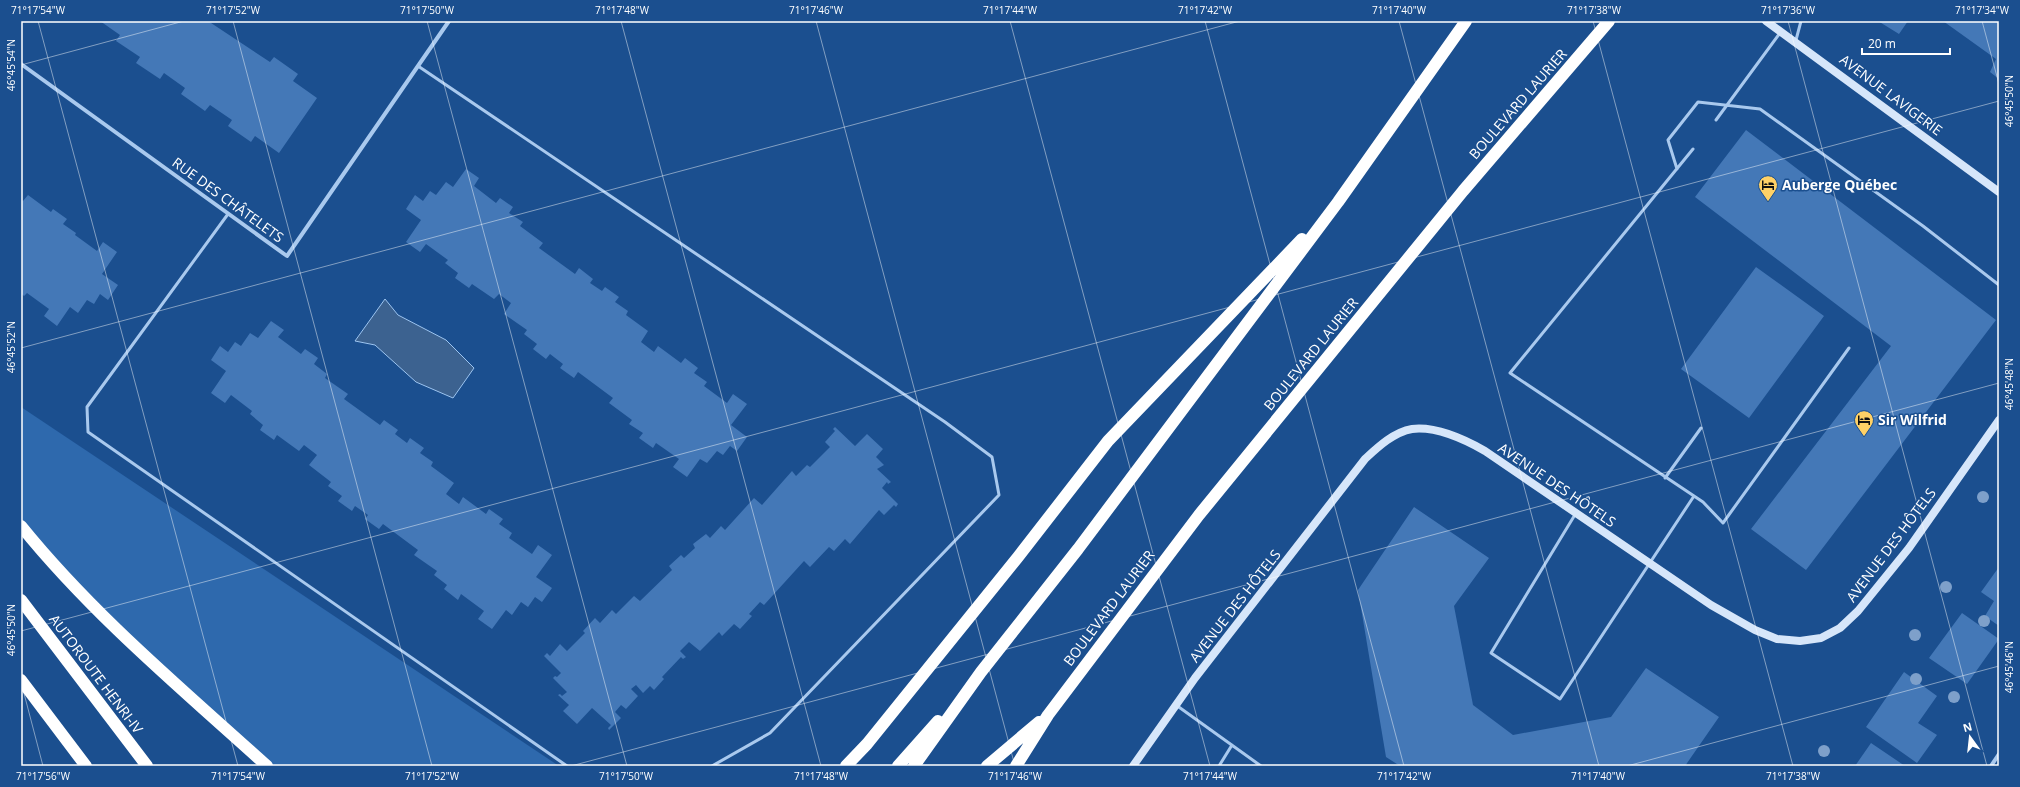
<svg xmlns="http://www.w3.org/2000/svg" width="2020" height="787" font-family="'Open Sans',sans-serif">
<rect width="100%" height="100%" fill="#1b4f8f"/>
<path fill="#2e69ad" d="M21,407L559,766H267L132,644L21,526Z"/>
<path fill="#3c6290" stroke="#9cc4f0" d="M385,299L398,315L446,340L474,368L453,398L416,382L375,345L355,341Z"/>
<path fill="#4478b7" d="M100,21H208L270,62L274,57L298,74L293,81L317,98L279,153L255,136L251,142L228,126L232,120L210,105L205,111L181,94L185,88L164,73L160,79L136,63L140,57L116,41L120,35Z
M1878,21H1908L1899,34Z
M1943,21H1999V79L1990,72L1996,59Z
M1746,130L1996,320L1806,570L1751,529L1891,346L1695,197Z
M466,169L479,178L474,186L496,203L500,198L513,207L509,213L523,222L520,226L543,243L539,248L575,274L579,268L593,279L590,283L602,291L605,287L619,297L615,302L628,311L626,315L648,331L641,342L654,352L658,346L681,363L685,358L698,368L694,373L707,382L704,386L727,403L733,394L747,404L731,425L747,437L737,451L730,446L723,455L717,451L707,463L700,459L687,477L673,467L679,459L656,443L653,448L639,438L643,433L629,424L632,420L609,403L613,398L578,372L574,378L560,368L563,364L550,354L546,359L533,349L537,344L524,334L527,330L504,314L511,303L499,294L494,299L472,284L469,288L455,278L458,273L445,263L448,260L426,244L420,252L406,242L421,220L406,209L415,195L423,201L430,191L436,195L446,182L453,187Z
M28,195L51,212L53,209L67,219L63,224L76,233L75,235L97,251L103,242L117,252L102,274L118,285L108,300L100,294L94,304L87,300L78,313L70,307L57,326L44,316L49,309L27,293L24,296L21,293V199L23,201Z
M1756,267L1824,316L1749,418L1681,369Z
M271,321L284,330L278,337L301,354L305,349L318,358L314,364L327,374L325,378L348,394L344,399L380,425L384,420L398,430L395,434L407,443L410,438L424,448L420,453L433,462L431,466L454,483L446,494L459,504L463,497L486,514L489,509L503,519L499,524L512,533L509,538L532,554L538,545L552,555L536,577L552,588L542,602L535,597L528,607L521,602L512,615L506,610L492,629L478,619L484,611L461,594L458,600L444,589L447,585L434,575L437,571L414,555L418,550L383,524L379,529L365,519L368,515L355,506L352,511L338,501L342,496L328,486L331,482L309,465L317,455L304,445L299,451L277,435L274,440L260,430L263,425L250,414L252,411L231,395L225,403L211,393L226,371L211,360L220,346L228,352L235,342L241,346L250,333L258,338Z
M835,427L855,446L867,434L883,449L876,457L884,465L877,469L891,482L888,484L887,482L882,488L898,504L896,507L894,505L884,515L879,510L850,544L845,539L834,551L829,547L810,567L804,561L764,605L760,602L749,614L752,616L740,629L734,624L722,636L719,632L700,651L689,642L680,651L686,657L683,659L681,657L662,677L664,679L654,690L650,686L643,693L636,685L631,689L638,696L626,709L621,705L615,712L621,718L609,730L608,728L611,725L592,708L577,724L563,711L569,705L558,695L560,694L562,696L567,692L553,678L555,676L557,677L561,673L544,656L547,653L550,656L560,644L567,651L585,633L583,631L595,618L600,623L612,610L616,614L634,596L640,601L672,570L669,566L681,555L684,558L695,548L693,544L706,534L710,538L721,526L725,530L754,498L762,505L792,471L796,476L807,465L810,467L830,447L825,442L835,431L833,429Z
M1414,507L1489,558L1454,606L1473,705L1513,735L1611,717L1646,668L1719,717L1685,766H1400L1386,757L1358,590Z
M1999,567V626L1985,616L1994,601L1981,592Z
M1962,613L1999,639L1967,684L1929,658Z
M1904,672L1937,696L1918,723L1937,735L1917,763L1866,727Z
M1871,743L1905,766H1855Z"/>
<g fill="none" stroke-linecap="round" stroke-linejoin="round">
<path stroke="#a9c9ee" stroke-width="3" d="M1796,40L1801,21
M418,66L945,422L992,457L999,495L770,733L712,766
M1716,120L1780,33
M1693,149L1510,373L1703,502L1723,523L1849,348
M1677,169L1668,140L1698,102L1760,109L1923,226L1999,285
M228,214L87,407L88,432L567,766
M1665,478L1701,428
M1576,513L1491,653L1560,699L1694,496
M1176,705L1261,766
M1219,766L1232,745"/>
<path stroke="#a9c9ee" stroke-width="4" d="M21,64L287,256L449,21
M1991,766L1999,754"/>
<path stroke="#d6e6fa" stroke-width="8" d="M1766,21L1999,192
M1133,766L1195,678L1365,459C1378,447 1394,432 1412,429C1437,426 1464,439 1485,451L1711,605L1755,630L1777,639L1800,641L1821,638L1840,628L1858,611L1909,548L1999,420"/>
<path stroke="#fff" stroke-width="12" d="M21,526C93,615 182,689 267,766
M21,600L147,766
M21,680L86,766
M846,766L867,744L1018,557L1108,441L1302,239
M898,766L938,721
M914,766L981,672L1078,549L1338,202L1466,21
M987,766L1039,722
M1016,766L1048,715L1199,515L1463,191L1609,21"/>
</g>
<g fill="#7ea0ca">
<circle cx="1983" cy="497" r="6"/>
<circle cx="1946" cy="587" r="6"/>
<circle cx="1984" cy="621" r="6"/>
<circle cx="1915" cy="635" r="6"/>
<circle cx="1916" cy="679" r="6"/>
<circle cx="1954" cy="697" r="6"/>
<circle cx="1824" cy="751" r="6"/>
</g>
<path fill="none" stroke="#fff" stroke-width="1" stroke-opacity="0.45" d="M38,21L238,766M233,21L432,766M427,21L627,766M621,21L821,766M816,21L1015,766M1010,21L1210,766M1205,21L1404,766M1399,21L1599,766M1593,21L1793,766M1788,21L1987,766M1982,21L1999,84M21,65L184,21M21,348L1240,21M21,631L1999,101M21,682L43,766M571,766L1999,383M1627,766L1999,666"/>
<defs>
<symbol id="hotel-pin" viewBox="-11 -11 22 30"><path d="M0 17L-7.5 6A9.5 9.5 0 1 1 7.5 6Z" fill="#ffd166" stroke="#1b4f8f"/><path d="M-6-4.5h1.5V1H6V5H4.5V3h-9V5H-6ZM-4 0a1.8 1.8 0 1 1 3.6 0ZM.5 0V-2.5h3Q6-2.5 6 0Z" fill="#111"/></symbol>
</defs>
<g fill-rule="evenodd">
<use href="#hotel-pin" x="1757" y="174" width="22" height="30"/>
<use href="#hotel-pin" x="1853" y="409" width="22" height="30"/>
</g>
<g text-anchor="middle" stroke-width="3" stroke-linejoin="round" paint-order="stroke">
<g font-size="14" fill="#fff" stroke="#1b4f8f">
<text transform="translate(1891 95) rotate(37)" y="5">AVENUE LAVIGERIE</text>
<text transform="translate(1518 104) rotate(-49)" y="5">BOULEVARD LAURIER</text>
<text transform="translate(228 200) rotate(36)" y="5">RUE DES CHÂTELETS</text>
<text transform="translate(1311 354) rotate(-51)" y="5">BOULEVARD LAURIER</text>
<text transform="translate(1557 485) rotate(34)" y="5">AVENUE DES HÔTELS</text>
<text transform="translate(1891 545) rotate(-53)" y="5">AVENUE DES HÔTELS</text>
<text transform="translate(1235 606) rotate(-52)" y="5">AVENUE DES HÔTELS</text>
<text transform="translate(1109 608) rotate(-53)" y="5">BOULEVARD LAURIER</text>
<text transform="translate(96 674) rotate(53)" y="5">AUTOROUTE HENRI-IV</text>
</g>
<g font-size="14" font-weight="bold" fill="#fff" stroke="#1b4f8f" text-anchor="start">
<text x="1782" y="190">Auberge Québec</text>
<text x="1878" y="425">Sir Wilfrid</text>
</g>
</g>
<rect width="2020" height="787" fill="none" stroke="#1b4f8f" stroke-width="44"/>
<g transform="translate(1970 737) rotate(345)" stroke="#1b4f8f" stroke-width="3" paint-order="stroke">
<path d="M0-3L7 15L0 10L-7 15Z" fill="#ffffff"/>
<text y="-6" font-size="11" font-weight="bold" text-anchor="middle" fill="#ffffff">N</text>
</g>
<path d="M1862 48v6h88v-6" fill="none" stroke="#ffffff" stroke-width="2"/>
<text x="1868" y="48" font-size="12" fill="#ffffff" stroke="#1b4f8f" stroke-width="3" paint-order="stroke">20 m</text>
<rect x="22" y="22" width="1976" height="743" fill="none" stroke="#fff" stroke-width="1.5"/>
<g font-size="10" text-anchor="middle" fill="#fff">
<text x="38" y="14">71°17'54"W</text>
<text x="233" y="14">71°17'52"W</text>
<text x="427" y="14">71°17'50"W</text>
<text x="622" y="14">71°17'48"W</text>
<text x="816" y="14">71°17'46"W</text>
<text x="1010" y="14">71°17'44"W</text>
<text x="1205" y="14">71°17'42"W</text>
<text x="1399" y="14">71°17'40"W</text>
<text x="1594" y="14">71°17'38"W</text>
<text x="1788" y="14">71°17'36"W</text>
<text x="1982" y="14">71°17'34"W</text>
<text transform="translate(11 65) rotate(-90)" y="4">46°45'54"N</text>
<text transform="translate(2009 101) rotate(-90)" y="4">46°45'50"N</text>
<text transform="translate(11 347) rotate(-90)" y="4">46°45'52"N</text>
<text transform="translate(2009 384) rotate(-90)" y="4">46°45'48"N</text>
<text transform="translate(11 630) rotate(-90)" y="4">46°45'50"N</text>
<text transform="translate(2009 667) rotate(-90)" y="4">46°45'46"N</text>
<text x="43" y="780">71°17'56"W</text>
<text x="238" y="780">71°17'54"W</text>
<text x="432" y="780">71°17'52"W</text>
<text x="626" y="780">71°17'50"W</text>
<text x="821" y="780">71°17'48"W</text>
<text x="1015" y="780">71°17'46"W</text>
<text x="1210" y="780">71°17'44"W</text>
<text x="1404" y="780">71°17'42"W</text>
<text x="1598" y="780">71°17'40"W</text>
<text x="1793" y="780">71°17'38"W</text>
</g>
</svg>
